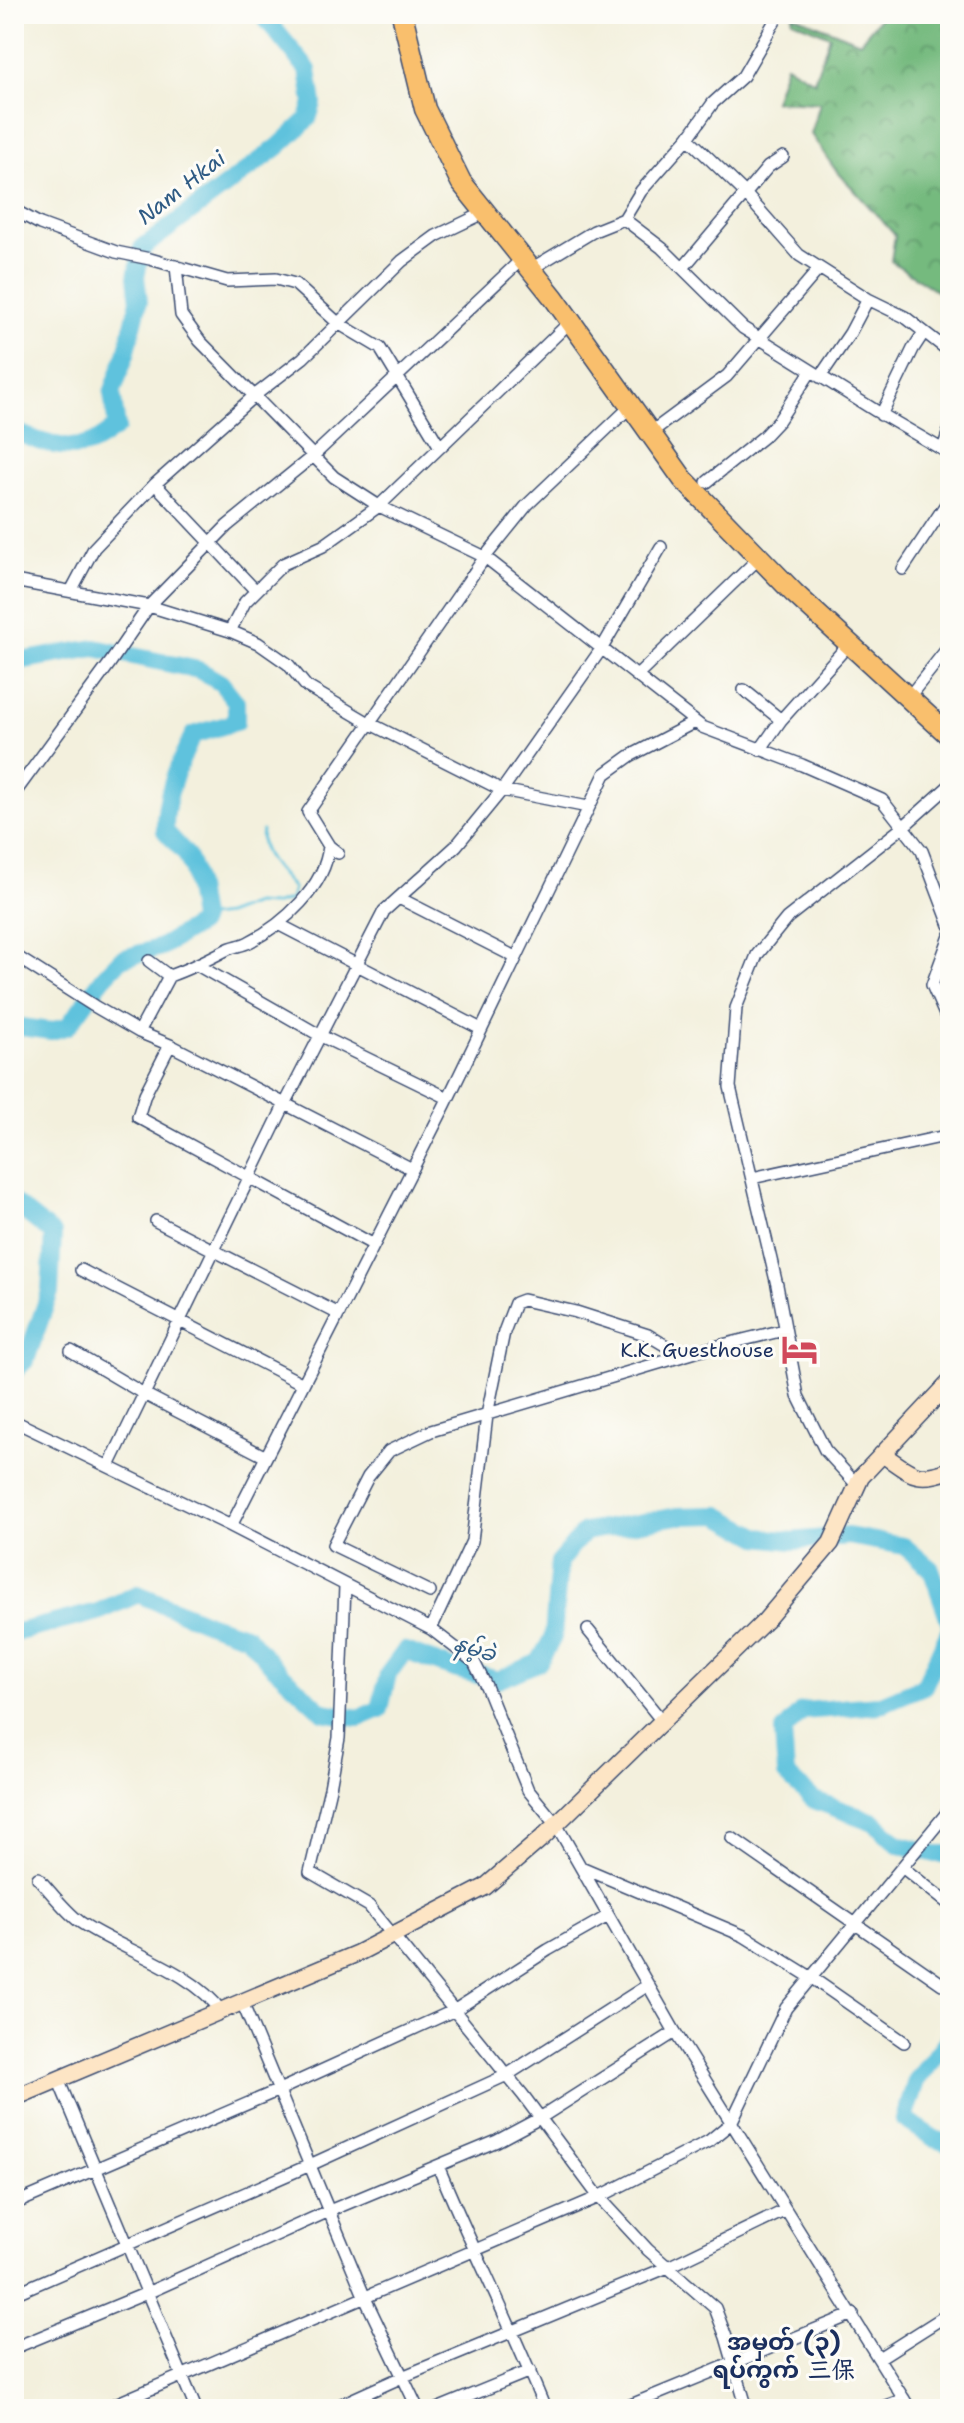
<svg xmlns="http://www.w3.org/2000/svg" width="964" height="2423" font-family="'Shantell Sans','LXGW WenKai TC','Noto Sans Myanmar',sans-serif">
<defs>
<pattern id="forest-crowns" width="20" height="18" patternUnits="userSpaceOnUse" patternTransform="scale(2)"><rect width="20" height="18" fill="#74ba7e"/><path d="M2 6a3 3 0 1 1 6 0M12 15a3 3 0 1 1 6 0" fill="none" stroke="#5e986a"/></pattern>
</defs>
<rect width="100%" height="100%" fill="#fdfcf7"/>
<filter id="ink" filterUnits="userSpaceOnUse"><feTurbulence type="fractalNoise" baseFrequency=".0125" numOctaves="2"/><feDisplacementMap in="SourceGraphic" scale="16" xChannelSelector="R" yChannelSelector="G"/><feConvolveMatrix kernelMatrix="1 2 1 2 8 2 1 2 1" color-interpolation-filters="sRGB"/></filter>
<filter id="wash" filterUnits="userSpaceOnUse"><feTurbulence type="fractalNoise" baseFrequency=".006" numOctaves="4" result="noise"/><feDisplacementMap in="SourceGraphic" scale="32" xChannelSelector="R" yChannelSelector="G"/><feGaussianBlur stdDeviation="1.8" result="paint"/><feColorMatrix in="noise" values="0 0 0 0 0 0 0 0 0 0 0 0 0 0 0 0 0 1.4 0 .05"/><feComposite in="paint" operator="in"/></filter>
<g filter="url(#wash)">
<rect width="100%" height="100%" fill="#f3f0dd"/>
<path fill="url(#forest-crowns)" stroke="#48746e" stroke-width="2" d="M883,14H950V300L891,261L895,235L834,168L811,134L820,103L774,101L786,65L814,81L830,36L792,20L793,15L860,42Z"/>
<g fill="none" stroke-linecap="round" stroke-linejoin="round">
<path stroke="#5fc2dd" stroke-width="3" d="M201,918L226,915L255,904L272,905L290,900L293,888C280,873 257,853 262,831"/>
<path stroke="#5fc2dd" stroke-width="18" d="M14,431C36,441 65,452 90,444C99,441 109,432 117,427L112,393L126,354L139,301L136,277L142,248L278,147L308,119L313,103L308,70L262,14
M14,662L95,648L199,670L221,683L236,702V722L193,735C178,765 164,797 165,831L186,854L193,870L201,918L199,924L161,947L121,959L103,978L68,1026L51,1031L14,1026
M14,1203L53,1234L50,1292L26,1360L14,1372
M950,1629L924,1686L879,1705L802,1711L783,1732L786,1774L814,1800L874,1822L898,1844L936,1854H950
M14,1633L98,1612L138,1594L210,1624L247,1636L271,1664L323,1712L359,1718L380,1709L388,1674L405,1651L454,1669L498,1680L539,1662L553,1637L559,1562L584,1532L678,1516L719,1515L759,1537L792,1541L848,1536L904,1546L931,1569L950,1623
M950,2037L916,2081L904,2119L935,2139L950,2144"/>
</g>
</g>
<g filter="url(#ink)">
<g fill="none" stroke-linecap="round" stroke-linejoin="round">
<defs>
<path id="street" d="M688,138L741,189L799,255L868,299L905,317L950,352
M14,210L40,224L116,252L150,259L227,281L276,279L295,284L338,323L380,348L440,447
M624,219L662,248L743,328L876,411L950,454
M176,266L181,315L200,341L334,477L379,506L485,557L702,727L802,765L882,800L922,851L950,925
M683,268L768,167L783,157
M531,269L594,231L624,219L641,191L688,138L713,103L743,76L779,14
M820,377L850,333L868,299
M881,415L913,349L924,332
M650,433L727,376L819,269
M943,449L950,428
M707,482L763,437L779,420L811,371
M155,484L256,591
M903,569L950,498
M14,581L149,606L230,631L258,643L288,664L306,686L369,723L502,790L588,807
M71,591L94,548L155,484L254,396L303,358L402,261L436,236L486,212
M230,631L245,602L283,564L323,546L379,506L571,321
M637,676L759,558
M744,690L781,720
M908,698L950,645
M760,750L781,720L849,644
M14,794L110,663L149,606L227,526L313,456L523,258
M338,853L329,846L308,812L485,557L527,505L631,406
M399,898L515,957
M278,924L481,1029
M950,936L932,985L950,1026
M14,955L94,1006L139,1032L170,1045L412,1169
M149,961L169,976
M197,965L321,1036L448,1098
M139,1032L169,976C189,969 207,960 226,950C233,946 242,946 249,942C284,924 325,887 329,846
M170,1045L145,1094L138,1117L374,1245
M752,1178L950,1135
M156,1221L339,1314
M81,1270L303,1384
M71,1351L144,1394L266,1457
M14,1421L231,1526L431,1629L474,1662L486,1686L528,1790L556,1824L675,2032L910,2409
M109,1466L285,1104L384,911L456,846L502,790L602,648L661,547
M857,1485L825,1450L798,1396L777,1285L730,1087L736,1008L757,955L787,918L903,827L950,785
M231,1526L445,1105L605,774L630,756L695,722
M345,1586L339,1738L330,1788L310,1872L369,1906L523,2095L599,2197L648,2250L715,2308L726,2337L747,2409
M430,1592L333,1545L368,1477L389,1451L431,1431L706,1349L784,1330
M431,1629L472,1541L487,1415L504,1332L515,1303L523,1300L576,1312L648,1335L683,1356
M588,1630L662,1721
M732,1838L942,1984
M581,1867L744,1936L812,1978L904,2042
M902,1867L950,1905
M38,1878C51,1892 65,1911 80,1922C121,1950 192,1970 221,2011
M242,2002L365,2298L418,2409
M58,2079L196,2409
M438,2166C472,2248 512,2327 545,2409
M14,2204L279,2090L455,2010L548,1950L608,1916
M14,2294L310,2165L507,2075L648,1985
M14,2348L147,2293L329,2211L497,2141L540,2118L675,2032
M879,2358L950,2313
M104,2409L599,2197L709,2141L731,2123L786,2008L950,1809
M331,2409L402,2377L668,2267L786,2210
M437,2409L530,2371
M621,2409L853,2314
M878,2409L904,2399"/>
<path id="secondary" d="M882,1454C911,1473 915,1483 950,1470
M14,2098L358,1953L485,1887L542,1838L765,1621L831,1543L861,1477L950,1382"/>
<path id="highway" d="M402,14L425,109L461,182L554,298L683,479L794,593L950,736"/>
</defs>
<use href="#street" stroke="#3b4c71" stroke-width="14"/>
<use href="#secondary" stroke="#3b4c71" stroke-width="19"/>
<use href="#highway" stroke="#3b4c71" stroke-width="23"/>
<use href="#street" stroke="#fff" stroke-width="11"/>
<use href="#secondary" stroke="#fde5c5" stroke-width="16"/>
<use href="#highway" stroke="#f9bf6d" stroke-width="20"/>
</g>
</g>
<defs>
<symbol id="hotel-bare" viewBox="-9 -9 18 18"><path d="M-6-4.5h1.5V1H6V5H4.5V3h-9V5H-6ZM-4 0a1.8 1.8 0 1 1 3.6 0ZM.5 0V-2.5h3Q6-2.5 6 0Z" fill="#d1495b" stroke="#fdfcf7" stroke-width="2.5" paint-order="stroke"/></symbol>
</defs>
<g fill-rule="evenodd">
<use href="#hotel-bare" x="774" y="1324" width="51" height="51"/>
</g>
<g text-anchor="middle" stroke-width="6" stroke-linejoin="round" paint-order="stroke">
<g font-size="20" fill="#1b2f5e" stroke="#fdfcf7" text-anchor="end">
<text x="774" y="1357">K.K. Guesthouse</text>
</g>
<g font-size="22" font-style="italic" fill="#2f5b84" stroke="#fdfcf7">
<text transform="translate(181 187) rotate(-38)" y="8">Nam Hkai</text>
<text transform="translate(475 1648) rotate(17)" y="8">နမ့်ခဲ</text>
</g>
<g font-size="24" font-weight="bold" fill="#1b2f5e" stroke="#fdfcf7">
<text x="784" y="2350">အမှတ် (၃)<tspan x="784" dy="28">ရပ်ကွက် 三保</tspan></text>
</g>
</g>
<rect width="964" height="2423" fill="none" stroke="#fdfcf7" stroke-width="48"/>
</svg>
